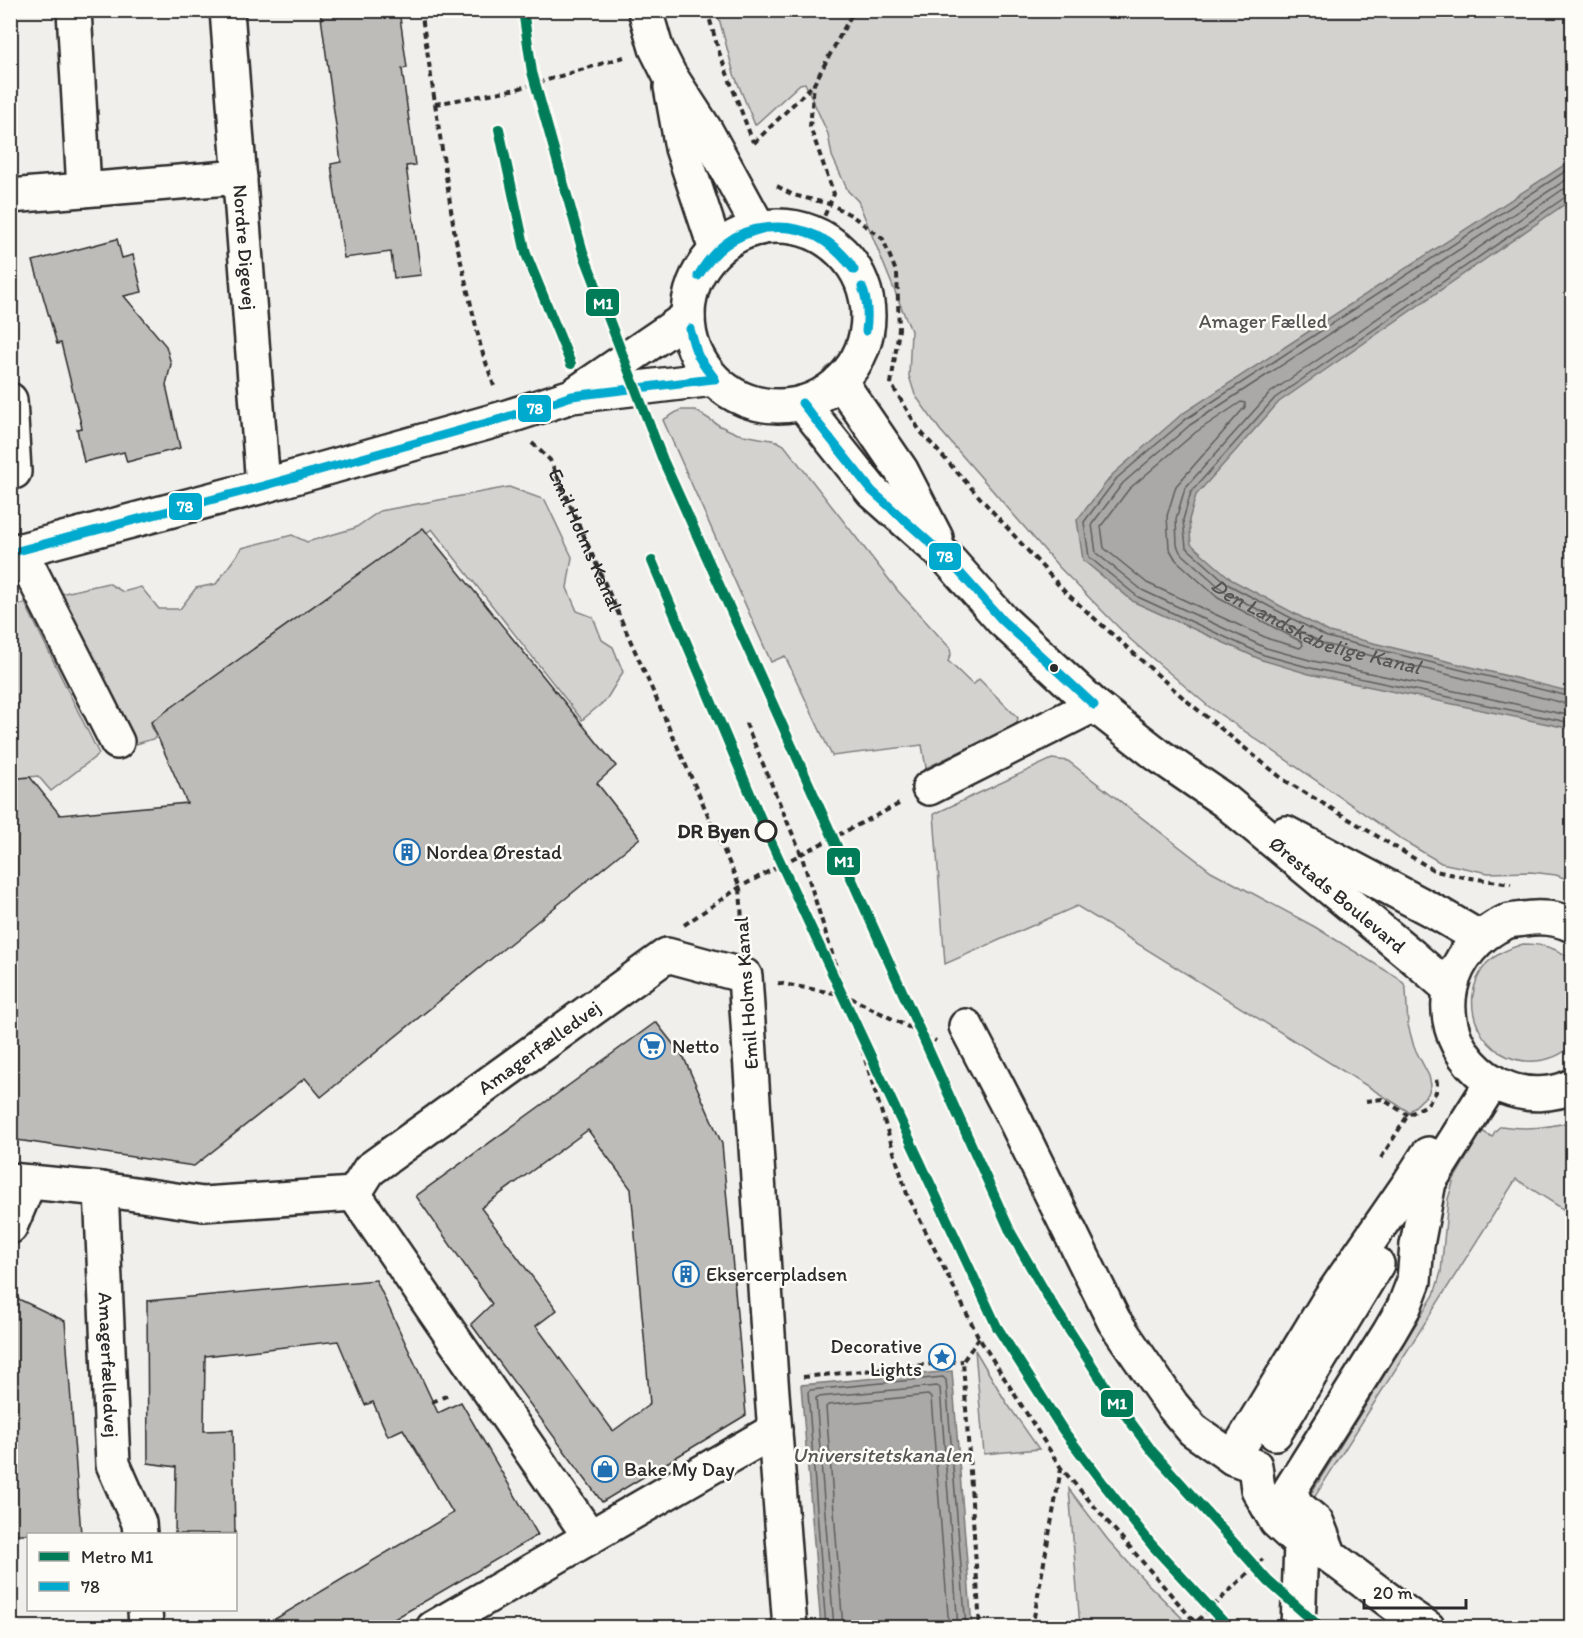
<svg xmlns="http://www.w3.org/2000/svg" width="1583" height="1638" font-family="Itim,sans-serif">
<rect width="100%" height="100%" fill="#f0efeb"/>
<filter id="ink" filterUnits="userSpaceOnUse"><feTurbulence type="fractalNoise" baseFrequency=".0167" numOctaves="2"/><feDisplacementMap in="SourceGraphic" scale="12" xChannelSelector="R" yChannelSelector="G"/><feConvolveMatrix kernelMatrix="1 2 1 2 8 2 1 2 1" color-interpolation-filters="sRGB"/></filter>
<g filter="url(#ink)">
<path fill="#d3d2cf" stroke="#7f7e7d" stroke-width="1.5" d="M717,11H1572V881L1556,875L1531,872L1488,873L1441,863L1404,841L1208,706L1131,640L1059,567L940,430L915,395L909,376L911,331L858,201L848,191L832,156L828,134L805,83L800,84L755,125L734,74Z
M680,410H695L720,426L738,434L777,441L784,445L898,591L950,648L951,655L948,661L973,685L979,679L1018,718L1017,722L1013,726L926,768L922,745L832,756L785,656L771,662L663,420Z
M509,487L545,500L572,557L567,588L577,611L593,617L602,640L613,647L623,672L606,700L582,720L432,529L151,725L156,738L136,744L60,594L108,583L123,592L141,587L159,609H180L196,588L216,584L242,548L292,535L307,542L355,528L380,511Z
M25,603L99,754L51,791L38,776L11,779L10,608Z
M1052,759L1068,761L1211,871L1315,927L1398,978L1404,984L1406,990L1408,1025L1414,1047L1429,1076L1431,1085L1428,1094L1409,1112L1077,906L945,964L934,814Z
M1523,944C1543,944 1557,948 1572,960V1045C1562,1055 1550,1060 1535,1061C1483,1065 1453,1003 1487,963C1497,953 1510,948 1523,944Z
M1572,1121V1215L1516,1179L1314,1498L1310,1495L1434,1295L1441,1272L1448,1199L1454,1179L1482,1131L1492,1137L1495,1131L1501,1126C1526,1130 1549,1128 1572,1121Z
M975,1350L1006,1402L1039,1449L984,1454Z
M1069,1489L1108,1540L1145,1581L1182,1618L1172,1627H1080Z"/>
<path fill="#aaa9a7" stroke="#777775" stroke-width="1.5" d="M1572,160V199L1279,402L1196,495L1189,520L1191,544L1232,580L1329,632L1572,692V729L1309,674L1262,660L1134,602L1083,560L1077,520L1113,474L1182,414Z
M952,1371L972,1627H821L801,1385Z"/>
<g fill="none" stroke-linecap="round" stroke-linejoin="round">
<g stroke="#5e5d5d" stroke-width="1.5">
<path d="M1572,167L1186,419L1117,478L1084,522L1089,557L1138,597L1264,655L1311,668L1572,723"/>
<path d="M1572,176L1190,425L1123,483L1092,524L1096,553L1142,590L1266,648L1313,661L1572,716"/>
<path id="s1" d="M1572,187L1562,190L1270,393L1185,488L1176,519L1177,545L1180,552L1225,592L1324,644L1572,705"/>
<path d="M1572,195L1567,196L1275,398L1191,492L1183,520L1186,547L1229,585L1327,637L1572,697"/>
<path d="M1241,402L1245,403V407L1176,486L1167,516L1169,548L1176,560L1218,598L1302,642L1303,645L1300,648L1269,639L1147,583L1104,548L1101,526L1129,489L1196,432Z"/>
<path d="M826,1628L808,1392L810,1390L943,1377L946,1380L966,1628"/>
<path d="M834,1628L816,1398L818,1397L937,1386L940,1388L958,1628"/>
<path d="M843,1628L826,1407L828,1405L928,1395L931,1398L949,1628"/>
</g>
</g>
<path fill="#bdbcb8" stroke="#2b2b2b" stroke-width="1.5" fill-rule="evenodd" d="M320,10H399L407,68L402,69L415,165L406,166L421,275L394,278L391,252L344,258L331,164L341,162Z
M117,239L122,258L133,255L142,292L124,296L166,346L171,364L166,385L180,448L127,462L124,452L84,462L77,429L82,428L61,343L57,344L33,261Z
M423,528L616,766L597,783L640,838L321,1097L305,1078L194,1166L10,1139V779L30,777L60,815L187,803L151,722Z
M656,1022L684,1058L722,1144L746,1415L602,1502L471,1324L492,1304L416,1196ZM588,1130L631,1189L650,1404L613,1431L536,1326L557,1310L481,1208Z
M376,1280L438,1413L461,1402L538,1535L379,1628H260L453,1513L403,1429L388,1436L373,1402L365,1405L338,1341L205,1356L204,1431L233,1430L235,1534H175L176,1467L148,1463L147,1301Z
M10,1295L65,1321L81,1534H10Z"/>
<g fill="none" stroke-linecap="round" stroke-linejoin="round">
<defs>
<g id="minor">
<path d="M74,10L84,190"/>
<path id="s3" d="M227,10L263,486"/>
<path d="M645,10L656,48L669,74L706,131L759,228"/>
<path d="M671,87L682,148L716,250"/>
<path d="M10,196L240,177"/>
<circle cx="778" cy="316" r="90"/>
<path d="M840,381L901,470L936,538"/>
<path d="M578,392L688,317"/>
<path d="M10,400L14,472"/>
<path id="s4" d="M802,403L872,491L947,558L1002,620L1094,705L1158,755L1225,801L1412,956L1450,989"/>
<path d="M20,550L117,742"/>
<path d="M10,553L263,486L504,418L572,396L713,379"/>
<path d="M929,788L1094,705"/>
<path d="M1286,833L1439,914L1480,938"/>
<path d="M1572,925C1558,918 1539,916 1524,919C1518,920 1511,920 1506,922C1492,928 1479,938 1470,949C1430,997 1449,1065 1506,1088C1526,1096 1553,1096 1572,1086"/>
<path d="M966,1026L1015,1120L1114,1321L1172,1405L1193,1430L1233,1458L1255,1466L1258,1489L1276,1521L1301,1544L1330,1556L1407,1614L1428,1628"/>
<path d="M10,1180L101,1189L203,1204L354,1194"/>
<path id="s5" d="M101,1189L113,1464L139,1523L140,1534"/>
<path id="s6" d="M354,1194L369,1170L667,955L745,976L771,1380L790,1628"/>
<path d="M354,1194L590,1537"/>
<path d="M10,1227L29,1182"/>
<path d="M1275,1433L1377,1264"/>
<path d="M1233,1458L1330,1298L1410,1182L1428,1154"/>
<path d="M1330,1556L1317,1523L1296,1505L1290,1490L1389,1333L1404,1307L1414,1281L1417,1245L1429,1182L1492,1082"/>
<path d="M145,1610L146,1628"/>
<path d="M433,1628L775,1430"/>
<path d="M1298,1628L1301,1544"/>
</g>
</defs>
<use href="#minor" stroke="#2b2b2b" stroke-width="38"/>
<g stroke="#2b2b2b" stroke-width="4" stroke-dasharray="6 4.5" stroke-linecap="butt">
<path d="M421,10L455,236L481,348L494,386"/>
<path d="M707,10L719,52L753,142"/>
<path d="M435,104L517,89L624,57"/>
<path d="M754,143L813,85"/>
<path d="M777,186L793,195L830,204L851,215L883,239L897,274L899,329L891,384L920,431L1065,592L1187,701L1284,780L1435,871L1464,877L1511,884"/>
<path d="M816,235L834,194L810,127L814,84L854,10"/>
<path id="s2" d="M532,443L550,460L740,887L743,940"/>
<path d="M899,804L801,854L907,1194L979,1338L1061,1468L1200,1628"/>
<path d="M684,925L740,887L801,854L744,719"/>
<path d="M778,983L845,995L936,1041"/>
<path d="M1366,1101L1382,1099L1408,1115"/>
<path d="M1381,1158L1408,1115L1427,1105L1436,1092L1437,1084L1436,1076"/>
<path d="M979,1338L963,1361L980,1628"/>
<path d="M803,1377L963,1361"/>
<path d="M432,1402L451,1394"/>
<path d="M1032,1628L1061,1469"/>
<path d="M1190,1628L1266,1556"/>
</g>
<use href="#minor" stroke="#fdfcf7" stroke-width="33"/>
<defs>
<path id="bus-1" d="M765,228C800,223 837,239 854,270
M765,228C773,228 781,227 789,228C817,231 837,249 854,270
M698,276C711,252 736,229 765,228
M698,276C717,247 732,237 765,228
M862,287C868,301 868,317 866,331
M690,329L698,356L715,379
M690,329C693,349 701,365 715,379
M802,403L872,491L947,558L1002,620L1094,705
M10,553L263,486L504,418L572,396L713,379"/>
</defs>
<use href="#bus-1" stroke="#fdfcf7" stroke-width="14"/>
<use href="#bus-1" stroke="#00a9ce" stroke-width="9"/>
<defs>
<path id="metro-1" d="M523,10L532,72L583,252L663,460L1011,1233L1049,1299L1115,1401L1152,1451L1268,1581L1321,1628
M499,129L526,254L571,364
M652,561L765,829L997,1327L1063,1430L1102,1482L1152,1545L1229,1628"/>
</defs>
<use href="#metro-1" stroke="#fdfcf7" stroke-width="15"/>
<use href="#metro-1" stroke="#007d58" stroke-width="10"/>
</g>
</g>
<defs>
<symbol id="building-ring" viewBox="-11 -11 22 22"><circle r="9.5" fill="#fdfcf7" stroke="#1f6fb2" stroke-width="1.5"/><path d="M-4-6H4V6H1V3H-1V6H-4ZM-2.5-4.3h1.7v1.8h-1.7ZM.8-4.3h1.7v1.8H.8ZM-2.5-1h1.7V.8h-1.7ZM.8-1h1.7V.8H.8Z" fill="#1f6fb2"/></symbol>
<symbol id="supermarket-ring" viewBox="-11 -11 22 22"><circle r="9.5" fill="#fdfcf7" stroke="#1f6fb2" stroke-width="1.5"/><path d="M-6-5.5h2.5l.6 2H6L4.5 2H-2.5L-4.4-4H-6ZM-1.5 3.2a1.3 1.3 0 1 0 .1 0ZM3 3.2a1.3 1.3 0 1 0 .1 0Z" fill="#1f6fb2"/></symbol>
<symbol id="sight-ring" viewBox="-11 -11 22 22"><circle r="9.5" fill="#fdfcf7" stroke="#1f6fb2" stroke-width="1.5"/><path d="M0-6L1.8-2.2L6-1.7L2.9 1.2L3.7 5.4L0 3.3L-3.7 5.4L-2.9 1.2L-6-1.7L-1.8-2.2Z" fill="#1f6fb2"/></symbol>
<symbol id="shop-ring" viewBox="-11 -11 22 22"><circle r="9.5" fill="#fdfcf7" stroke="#1f6fb2" stroke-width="1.5"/><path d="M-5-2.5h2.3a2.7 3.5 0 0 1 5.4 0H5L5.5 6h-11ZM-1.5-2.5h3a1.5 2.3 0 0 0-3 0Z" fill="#1f6fb2"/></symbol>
</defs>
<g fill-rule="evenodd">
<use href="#building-ring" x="392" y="837" width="30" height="30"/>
<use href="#supermarket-ring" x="637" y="1031" width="30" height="30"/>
<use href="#building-ring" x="671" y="1259" width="30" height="30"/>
<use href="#sight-ring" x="927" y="1342" width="30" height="30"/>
<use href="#shop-ring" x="590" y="1454" width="30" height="30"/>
</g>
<circle fill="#2b2b2b" stroke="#fdfcf7" stroke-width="2" cx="1054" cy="668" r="5"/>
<circle fill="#fdfcf7" stroke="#2b2b2b" stroke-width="3" cx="766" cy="831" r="10"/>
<g text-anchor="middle" stroke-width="5" stroke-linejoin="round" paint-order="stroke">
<g font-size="20" fill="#2b2b2b" stroke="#fdfcf7">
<text dy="7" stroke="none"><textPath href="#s3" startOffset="238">Nordre Digevej</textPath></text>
<text dy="7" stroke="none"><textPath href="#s2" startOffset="112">Emil Holms Kanal</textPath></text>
<text dy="7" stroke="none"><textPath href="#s4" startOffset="730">Ørestads Boulevard</textPath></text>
<text transform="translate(746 993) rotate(-94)" y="7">Emil Holms Kanal</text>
<text dy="7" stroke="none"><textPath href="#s6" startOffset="238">Amagerfælledvej</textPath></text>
<text dy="7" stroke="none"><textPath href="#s5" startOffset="176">Amagerfælledvej</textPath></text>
</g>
<g font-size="20" fill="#555554" stroke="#fdfcf7">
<text x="1263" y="328">Amager Fælled</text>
</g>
<g font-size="20" font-weight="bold" fill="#2b2b2b" stroke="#fdfcf7" text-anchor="end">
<text x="750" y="838">DR Byen</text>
</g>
<g font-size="20" fill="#2b2b2b" stroke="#fdfcf7" text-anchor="start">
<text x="426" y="859">Nordea Ørestad</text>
<text x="672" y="1053">Netto</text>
<text x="706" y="1281">Eksercerpladsen</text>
<text x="922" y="1353" text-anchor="end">Decorative<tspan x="922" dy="23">Lights</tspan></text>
<text x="624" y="1476">Bake My Day</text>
</g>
<g font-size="21" font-style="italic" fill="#575756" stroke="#fdfcf7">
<text dy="7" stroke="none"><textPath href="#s1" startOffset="718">Den Landskabelige Kanal</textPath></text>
<text x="882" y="1462">Universitetskanalen</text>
</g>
</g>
<g stroke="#fdfcf7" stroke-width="2">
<rect x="585" y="288" width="35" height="29" rx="6" fill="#007d58"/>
<rect x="517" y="394" width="35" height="29" rx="6" fill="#00a9ce"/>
<rect x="168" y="492" width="35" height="29" rx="6" fill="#00a9ce"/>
<rect x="928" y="542" width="34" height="29" rx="6" fill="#00a9ce"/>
<rect x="826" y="847" width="35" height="29" rx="6" fill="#007d58"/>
<rect x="1100" y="1389" width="34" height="29" rx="6" fill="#007d58"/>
</g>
<g font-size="16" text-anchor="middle" font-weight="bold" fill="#fff">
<text x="603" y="309">M1</text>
<text x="535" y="414">78</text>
<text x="185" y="512">78</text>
<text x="945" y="562">78</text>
<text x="844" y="867">M1</text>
<text x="1117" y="1409">M1</text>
</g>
<rect width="1583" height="1638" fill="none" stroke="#fdfcf7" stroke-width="36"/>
<rect x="18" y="18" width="1547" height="1602" fill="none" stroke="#2b2b2b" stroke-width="2" filter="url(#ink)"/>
<rect x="27" y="1533" width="210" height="78" fill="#fdfcf7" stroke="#a9a8a5" stroke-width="1.5"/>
<rect x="39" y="1552" width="30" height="9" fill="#007d58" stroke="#a9a8a5" stroke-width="1.5"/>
<text x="81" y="1563" font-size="18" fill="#2b2b2b">Metro M1</text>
<rect x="39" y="1582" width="30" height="9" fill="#00a9ce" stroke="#a9a8a5" stroke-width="1.5"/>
<text x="81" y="1593" font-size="18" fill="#2b2b2b">78</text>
<path d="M1364 1599v9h102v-9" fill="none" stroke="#2b2b2b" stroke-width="3"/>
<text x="1373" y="1599" font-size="18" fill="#2b2b2b" stroke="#fdfcf7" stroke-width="4.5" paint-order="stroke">20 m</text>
</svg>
